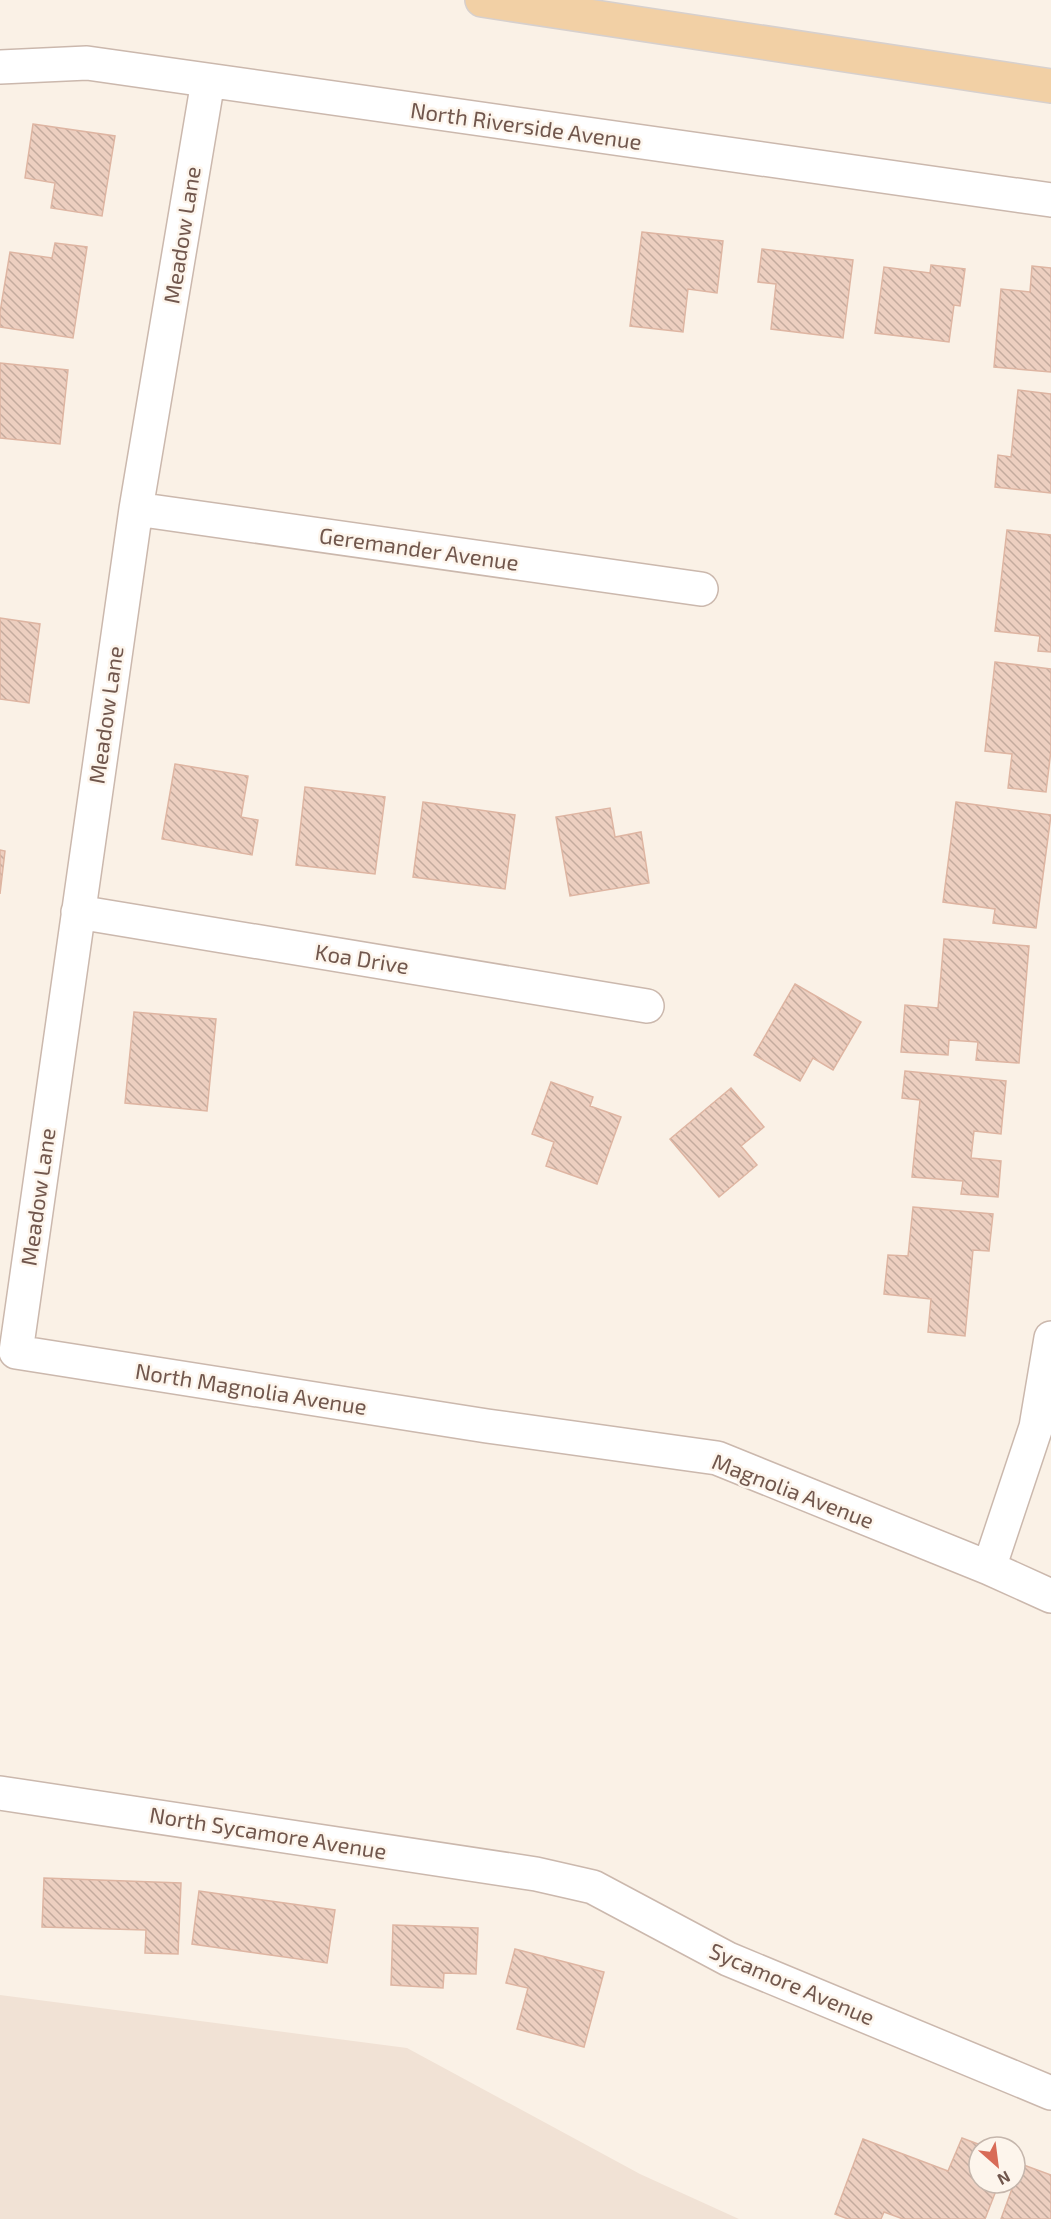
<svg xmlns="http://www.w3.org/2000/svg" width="1051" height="2219" font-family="'Exo 2',sans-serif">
<defs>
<pattern id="building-back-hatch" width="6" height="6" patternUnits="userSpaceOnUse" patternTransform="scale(1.5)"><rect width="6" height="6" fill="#edcfc0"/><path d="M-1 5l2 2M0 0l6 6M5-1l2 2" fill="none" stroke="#c4ab9e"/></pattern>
</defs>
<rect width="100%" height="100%" fill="#faf1e6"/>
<path fill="#f1e2d5" d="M0,1995L407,2048L640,2174L739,2219H0Z"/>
<path fill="url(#building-back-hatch)" stroke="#deb5a2" stroke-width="1.5" d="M33,124L115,136L102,216L51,208L55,183L25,178Z
M642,232L723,241L717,293L688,289L683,332L630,326Z
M55,243L87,247L73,338L0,327V312L10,252L52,258Z
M762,249L853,260L843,338L771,329L776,284L758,282Z
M931,265L965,269L960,306L954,305L949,342L875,333L884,267L930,273Z
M1032,266L1051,268V372L994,367L1001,289L1030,292Z
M0,363L68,370L60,444L0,438Z
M1018,390L1051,394V493L995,487L998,455L1011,457Z
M1007,530L1051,535V652L1038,651L1040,636L995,631Z
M0,618L40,624L29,703L0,699Z
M995,662L1051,669V750L1046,792L1008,788L1012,754L985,751Z
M175,764L248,776L241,817L258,820L252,855L162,839Z
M305,787L385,797L375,874L296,865Z
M423,802L515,815L505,889L413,877Z
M956,802L1051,815L1036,928L993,923L995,909L943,902Z
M610,808L615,837L641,832L649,883L570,896L556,817Z
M0,850L5,851L0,894Z
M944,939L1029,946L1019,1063L976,1060L978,1042L949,1040L948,1055L901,1052L905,1005L938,1008Z
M795,984L861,1022L833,1070L813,1058L800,1081L754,1055Z
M134,1012L216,1019L207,1111L125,1103Z
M905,1071L1006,1081L1001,1134L974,1131L971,1158L1001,1161L998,1197L961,1194L963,1181L912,1177L920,1100L902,1098Z
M551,1082L593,1097L590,1106L621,1117L597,1184L546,1166L554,1142L532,1134Z
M731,1088L764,1127L741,1146L757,1165L719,1197L670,1139Z
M913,1207L993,1214L989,1251L973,1250L965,1336L928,1332L931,1299L884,1294L888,1255L908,1256Z
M44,1878L181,1883L178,1954L145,1953L146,1930L42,1927Z
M199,1891L335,1910L327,1963L192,1944Z
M393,1925L478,1928L476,1974L444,1973L443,1988L391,1985Z
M515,1949L604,1972L584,2047L517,2029L528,1988L506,1983Z
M962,2138L986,2147H979V2183H999L985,2219H903L884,2212L881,2219H848L835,2214L863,2139L948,2171Z
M1021,2164L1051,2175V2219H1001Z"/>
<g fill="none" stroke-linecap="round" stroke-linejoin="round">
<defs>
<path id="minor" d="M0,67L87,63L1051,200
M208,81L136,509L16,1352L487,1426L717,1458L989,1568L1051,1596
M136,509L701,589
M78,912L647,1006
M989,1568L1036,1427L1051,1338
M0,1793L536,1874L593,1887L728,1959L1051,2093"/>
<path id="major" d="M482,0L1051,86"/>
</defs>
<use href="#minor" stroke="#cbb8ad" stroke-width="36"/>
<use href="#major" stroke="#d7d0cd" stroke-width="36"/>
<use href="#minor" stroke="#fff" stroke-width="33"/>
<use href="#major" stroke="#f2d0a5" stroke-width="33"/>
</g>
<g text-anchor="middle" stroke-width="5" stroke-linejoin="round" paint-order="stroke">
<g font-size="22" fill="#71574d" stroke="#fdf5ec">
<text transform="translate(526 126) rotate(8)" y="8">North Riverside Avenue</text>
<text transform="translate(182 235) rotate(-81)" y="8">Meadow Lane</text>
<text transform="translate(419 549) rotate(8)" y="8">Geremander Avenue</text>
<text transform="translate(106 715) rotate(-82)" y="8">Meadow Lane</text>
<text transform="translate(362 959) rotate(9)" y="8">Koa Drive</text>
<text transform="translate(38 1197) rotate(-82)" y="8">Meadow Lane</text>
<text transform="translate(251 1389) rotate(9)" y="8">North Magnolia Avenue</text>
<text transform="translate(793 1491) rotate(21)" y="8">Magnolia Avenue</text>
<text transform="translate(268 1833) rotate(9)" y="8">North Sycamore Avenue</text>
<text transform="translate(792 1984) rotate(23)" y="8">Sycamore Avenue</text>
</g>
</g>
<g transform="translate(997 2165) rotate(152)"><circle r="28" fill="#fdf5ec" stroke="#c5b6ac" stroke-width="1.5"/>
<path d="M0-4.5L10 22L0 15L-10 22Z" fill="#d86b57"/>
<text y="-9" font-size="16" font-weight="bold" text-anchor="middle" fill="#71574d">N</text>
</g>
</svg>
